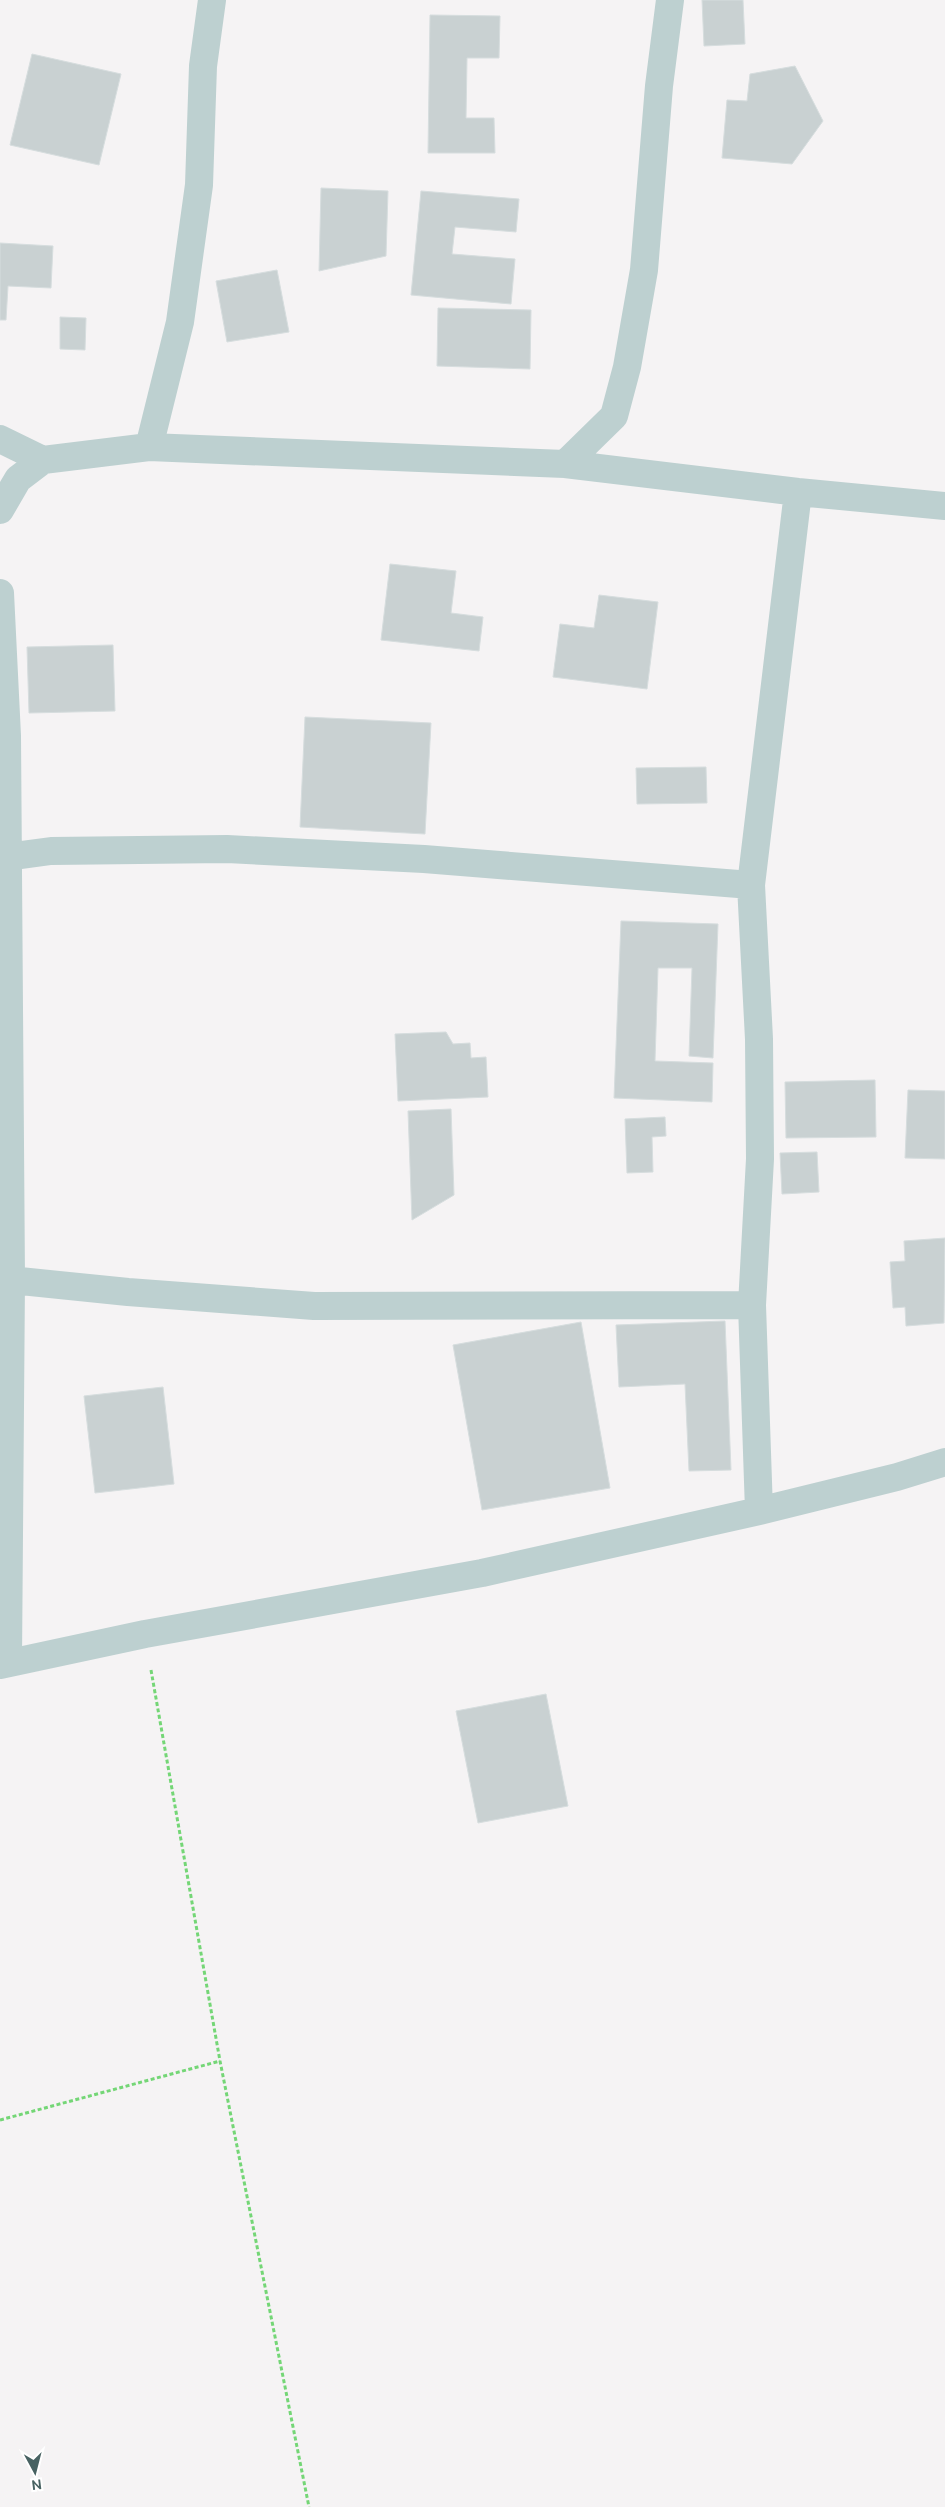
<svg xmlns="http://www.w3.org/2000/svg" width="945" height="2507" font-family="Ubuntu,sans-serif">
<rect width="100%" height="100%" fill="#f5f3f4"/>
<path fill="#c9d1d2" stroke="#d6ddde" d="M702,0H743L745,44L704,46Z
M430,15L500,16L499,58H467L466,118H494L495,153H428Z
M32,54L121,74L99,165L10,145Z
M795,66L823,121L792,164L722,158L727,100L747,101L750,74Z
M321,188L388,191L386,256L319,271Z
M421,191L519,199L516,232L455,227L452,254L515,259L511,304L411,295Z
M0,243L53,246L51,288L8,286L6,320H0Z
M277,270L289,332L227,342L216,281Z
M438,308L531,310L530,369L437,366Z
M60,317L86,318L85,350L60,349Z
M390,564L456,571L451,613L483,617L479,651L381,640Z
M599,595L658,602L647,689L553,677L560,624L594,628Z
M113,645L115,711L29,713L27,647Z
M305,717L431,723L425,834L300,827Z
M706,767L707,803L637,804L636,768Z
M621,921L718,924L713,1058L689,1056L692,968H658L655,1061L713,1063L712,1102L614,1098Z
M446,1032L453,1044L470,1043L471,1058L486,1057L488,1097L398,1101L395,1034Z
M875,1080L876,1137L786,1138L785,1082Z
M908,1090L945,1091V1159L905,1158Z
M451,1109L454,1195L412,1220L408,1111Z
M665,1117L666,1136L652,1137L653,1172L627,1173L625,1119Z
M817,1152L819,1192L782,1194L780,1153Z
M945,1238L944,1323L906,1326L905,1307L893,1308L890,1262L905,1261L904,1241Z
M725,1321L731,1470L689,1471L685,1384L619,1387L616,1325Z
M581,1322L610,1488L482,1510L453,1345Z
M163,1387L174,1484L95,1493L84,1396Z
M546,1694L568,1806L478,1823L456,1711Z"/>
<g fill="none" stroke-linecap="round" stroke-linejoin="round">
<path stroke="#74d676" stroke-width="3" stroke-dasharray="4 2.5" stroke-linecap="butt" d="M151,1670L220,2061L309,2507
M0,2120L220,2061"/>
<path stroke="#bdd0d0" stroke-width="28" d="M0,439L43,460
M149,447L180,322L199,185L203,66L212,0
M565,464L614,416L627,367L644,270L659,86L670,0
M0,510L18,479L43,460L149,447L565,464L798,492L945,506
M0,593L7,736L11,1279L8,1662
M0,858L51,851L227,849L424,859L751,885
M0,1279L128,1292L314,1306L752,1305
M759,1511L752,1305L760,1159L759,1039L751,885L798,492
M0,1665L145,1634L482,1573L759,1511L897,1477L945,1462"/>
</g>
<g transform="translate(35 2472) rotate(173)" stroke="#ffffff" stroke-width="4" paint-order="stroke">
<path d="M0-4L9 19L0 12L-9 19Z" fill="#486262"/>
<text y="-8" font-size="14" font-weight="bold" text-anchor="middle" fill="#486262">N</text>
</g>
</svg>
